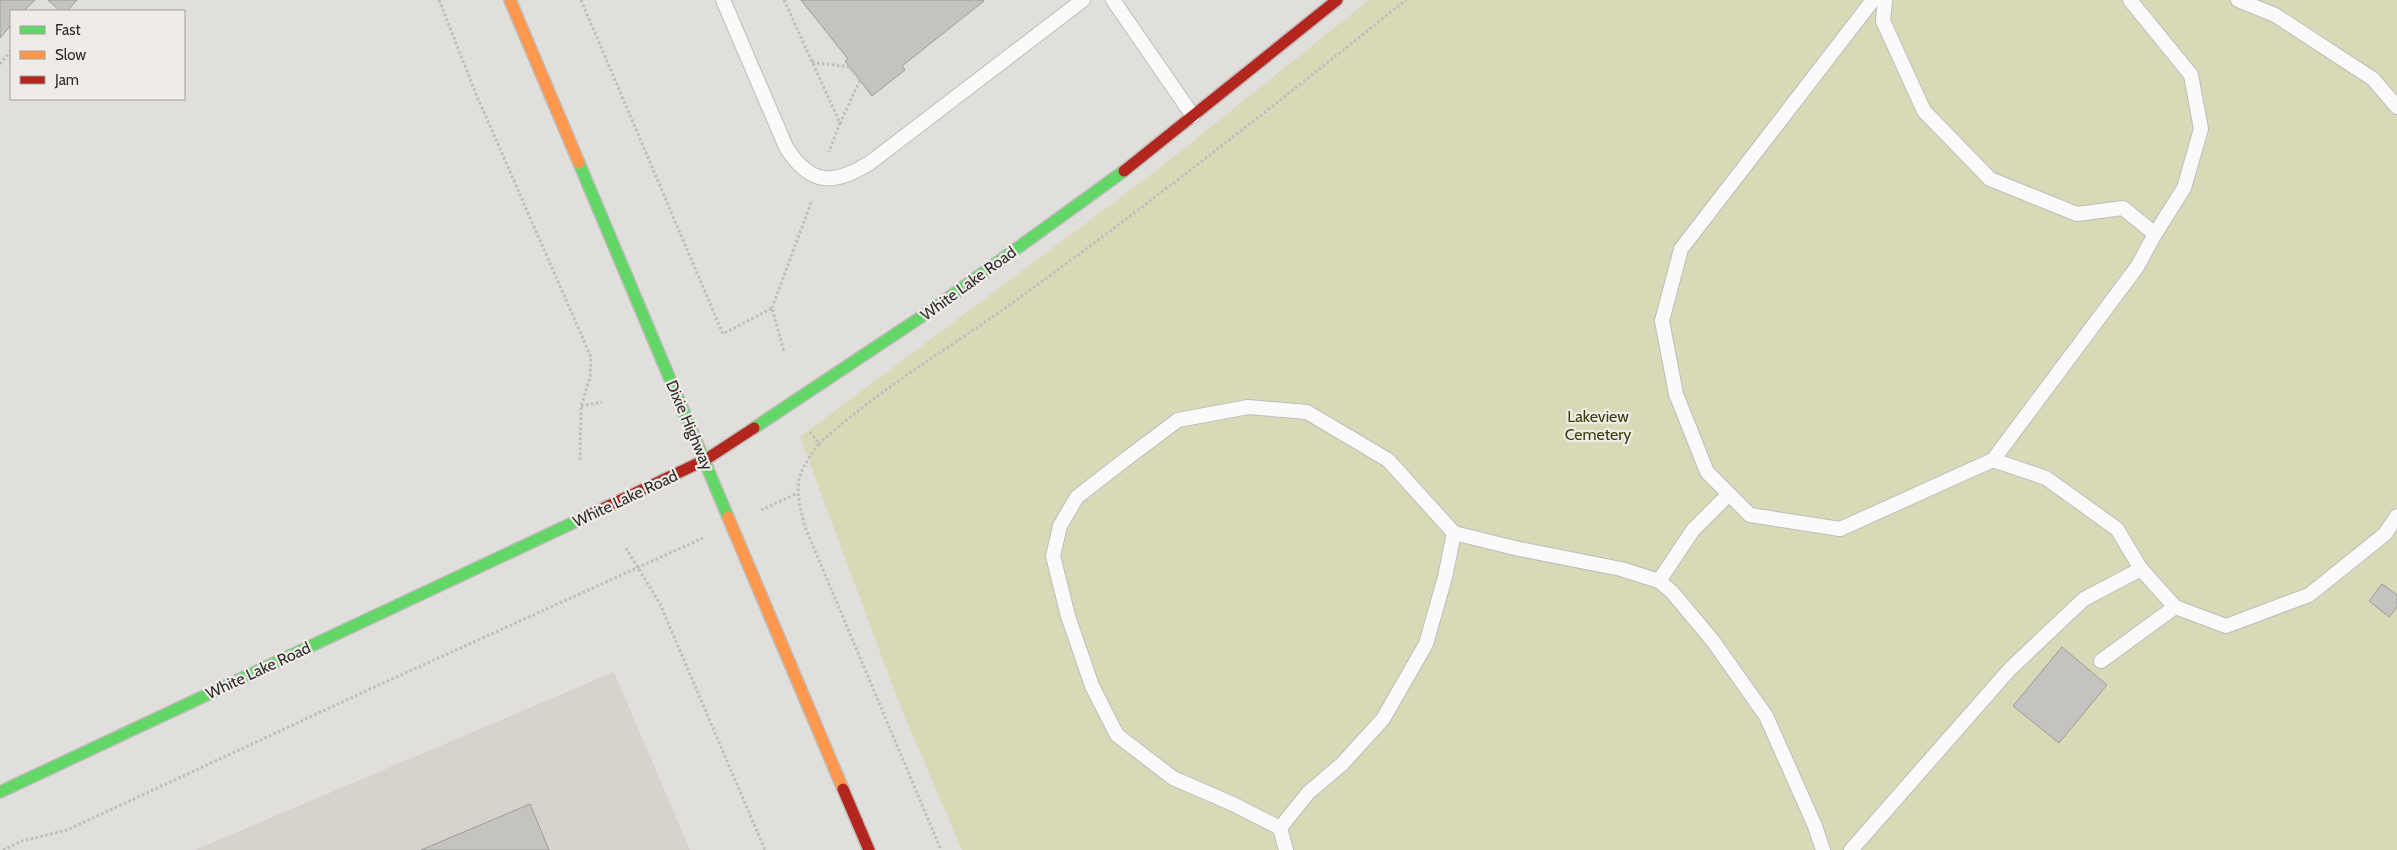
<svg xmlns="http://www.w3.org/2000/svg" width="2397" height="850" font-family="Cabin,sans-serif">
<rect width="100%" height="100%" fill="#e1dfdc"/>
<path fill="#d7d2cb" d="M614,672L690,850H195Z"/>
<path fill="#d7d9b7" d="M1369,0H2397V850H962L899,703L800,437L1157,170Z"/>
<path fill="#c4c3c0" stroke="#9d9c99" d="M0,0H35L24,11H11V25L0,38Z
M48,0H77L67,11H60Z
M801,0H983L984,1L902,66L905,70L872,96L845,61L848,59Z
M2382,584L2397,595V607L2389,617L2369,601Z
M2062,647L2107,685L2059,743L2013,706Z
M530,804L549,850H421Z"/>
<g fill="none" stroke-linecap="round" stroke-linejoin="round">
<defs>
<path id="lane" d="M723,0L786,147C811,187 835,185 871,162L1083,0
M1113,0L1193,116
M1873,0L1681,249L1662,321L1676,394L1707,472L1750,515L1840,529L1993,460L2046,478L2117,529L2141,569L2175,607L2226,626L2309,595L2385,534L2397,516
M1885,0L1883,21L1924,111L1990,179L2077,214L2123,208L2155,234
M2238,0L2275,15L2373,79L2397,107
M1993,460L2137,267L2155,234L2184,188L2201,129L2191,75L2130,0
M1659,581L1693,530L1729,494
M2101,661L2175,607
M1280,828L1308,793L1342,764L1383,719L1426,644L1445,577L1454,533
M1286,850L1280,828L1233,804L1173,778L1117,735L1092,686L1068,616L1053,556L1060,526L1077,497L1122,462L1178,420L1248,407L1307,412L1388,460L1454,533L1519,549L1621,569L1659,581L1672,592L1713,641L1766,716L1815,826L1823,850
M1851,850L2010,669L2084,599L2141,569"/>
<path id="fast" d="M579,163L728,517
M754,428L933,309L1124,171
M0,792L581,519"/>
<path id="slow" d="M510,0L579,163
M728,517L843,789"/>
<path id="jam" d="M1124,171L1337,0
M581,519L705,460L754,428
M843,789L869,850"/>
</defs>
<use href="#lane" stroke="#bebdba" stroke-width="16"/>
<use href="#fast" stroke="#bebdba" stroke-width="14"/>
<use href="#slow" stroke="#bebdba" stroke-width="14"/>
<use href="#jam" stroke="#bebdba" stroke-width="14"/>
<path stroke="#bfbebe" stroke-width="3" stroke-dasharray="2.5 2.5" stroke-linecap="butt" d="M439,0L476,94L591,357L590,377L581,406L580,461
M581,0L723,334L772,308L784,352
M784,0L840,123L829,152
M812,62L849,67L860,80L840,123
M0,64L11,51
M772,308L812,200
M581,406L602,402
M810,432L819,444C793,478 795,487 805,527L941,850
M819,444C882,386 957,344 1026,293C1156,199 1281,100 1406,0
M761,510L796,494
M626,548L660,604L765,850
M3,850L22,841L67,830L381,684L703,538"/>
<use href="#lane" stroke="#fafafa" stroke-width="14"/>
<use href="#fast" stroke="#63d668" stroke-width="11"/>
<use href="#slow" stroke="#ff974d" stroke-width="11"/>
<use href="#jam" stroke="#b3261e" stroke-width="11"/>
</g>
<g text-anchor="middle" stroke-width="4.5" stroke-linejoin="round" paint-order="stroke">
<g font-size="16" fill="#2e2d2c" stroke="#efece8">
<text transform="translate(968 283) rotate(-36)" y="6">White Lake Road</text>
<text transform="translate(690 425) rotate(67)" y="6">Dixie Highway</text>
<text transform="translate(625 498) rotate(-25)" y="6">White Lake Road</text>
<text transform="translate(258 670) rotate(-25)" y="6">White Lake Road</text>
</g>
<g font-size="16" fill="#3d3e0c" stroke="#efece8">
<text x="1598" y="422">Lakeview<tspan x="1598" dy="18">Cemetery</tspan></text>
</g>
</g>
<rect x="10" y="10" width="175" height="90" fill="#efece8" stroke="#a2a09d"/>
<rect x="20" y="26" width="25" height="8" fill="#63d668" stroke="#a2a09d"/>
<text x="55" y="35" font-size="15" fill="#2e2d2c">Fast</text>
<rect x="20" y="51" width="25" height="8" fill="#ff974d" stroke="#a2a09d"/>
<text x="55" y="60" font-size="15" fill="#2e2d2c">Slow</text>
<rect x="20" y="76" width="25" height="8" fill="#b3261e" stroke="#a2a09d"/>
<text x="55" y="85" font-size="15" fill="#2e2d2c">Jam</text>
</svg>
